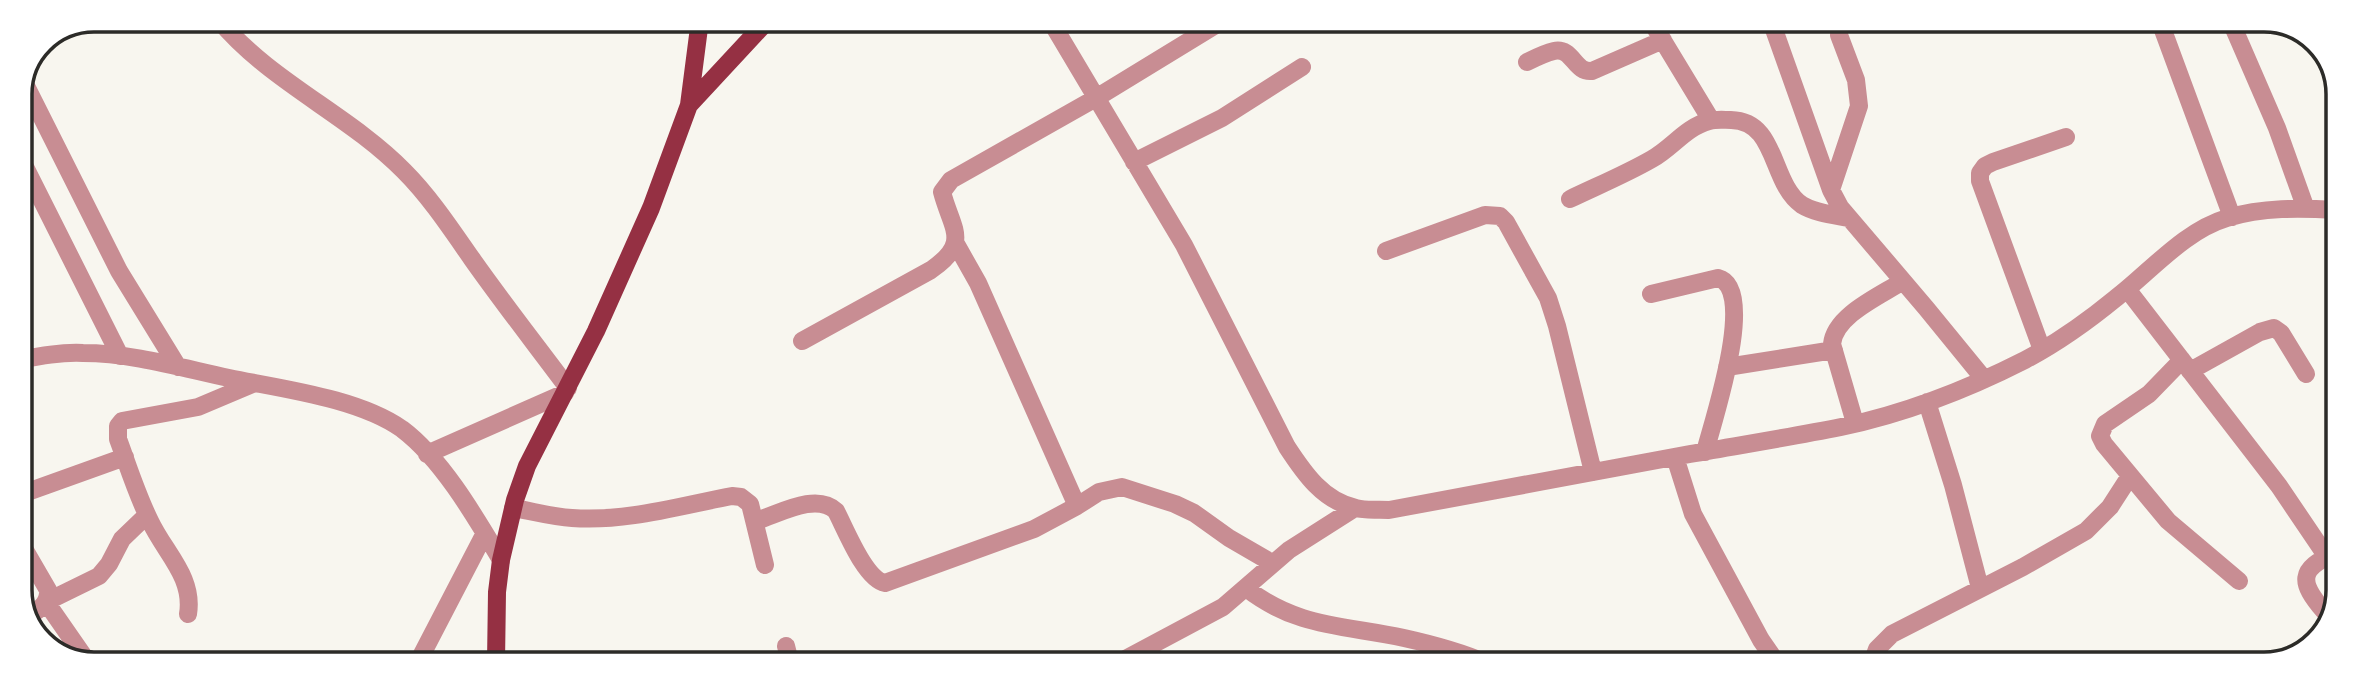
<svg xmlns="http://www.w3.org/2000/svg" width="2357" height="683" font-family="'Roboto Condensed',sans-serif">
<rect width="100%" height="100%" fill="#f8f6ef"/>
<g fill="none" stroke-linecap="round" stroke-linejoin="round">
<path stroke="#c88d93" stroke-width="18" d="M218,19C270,82 348,114 404,171C430,197 451,229 472,259C503,303 536,345 568,388
M1050,20L1184,245L1287,447C1304,473 1323,501 1356,508C1366,511 1378,509 1389,510C1489,491 1590,473 1690,454C1740,445 1791,437 1841,427C1903,414 1968,389 2025,360C2057,343 2088,321 2116,298C2151,271 2184,231 2227,218C2263,207 2300,208 2337,210
M1651,21L1711,120
M1771,21L1831,190L1840,207L1926,308L1984,379
M2160,22L2232,217
M2231,22L2277,128L2306,209
M1527,62C1535,58 1545,53 1554,51C1573,47 1574,73 1592,71L1663,40
M24,82L119,271L178,367
M19,155L120,356
M1134,162L1222,118L1302,67
M1831,190L1859,106L1856,80L1839,35
M1570,199C1597,186 1626,174 1652,159C1672,148 1686,127 1709,121C1716,119 1724,120 1731,120C1778,121 1770,183 1802,205C1815,213 1834,215 1849,218
M956,244L978,283L1077,506
M1386,251L1485,215L1500,216L1506,222L1548,298L1557,326L1593,472
M2127,289L2279,486L2327,557
M1651,294L1718,278C1758,288 1712,424 1705,452
M802,341L931,270C971,242 952,230 942,192L951,180L1096,98L1222,21
M2042,350L1980,181V173L1985,166L1993,162L2066,137
M19,360C40,356 61,352 83,353C132,353 182,368 229,378C282,389 358,398 402,429C442,459 476,518 501,560
M2182,360L2149,394L2105,424L2100,436L2104,444L2168,521L2239,581
M1727,367L1834,350
M2190,371L2260,332L2274,328L2281,333L2306,374
M1927,402L1953,485L1980,588
M1855,423L1832,344C1835,315 1880,296 1903,281
M427,454L565,393
M1675,457L1693,514L1761,640L1777,663
M19,495L125,457
M513,508C532,511 552,517 572,518C626,522 679,506 732,496L741,497L750,504L765,565
M756,521C779,514 816,492 836,511C846,530 865,579 885,583L1034,529L1077,506L1099,492L1122,487L1175,504L1194,513L1229,538L1272,563
M19,540L48,590C49,604 39,610 28,616
M1246,588C1297,628 1344,625 1404,638C1431,644 1461,652 1486,663
M2324,611C2300,583 2297,569 2336,553
M188,614C194,577 165,553 150,521C137,495 128,466 118,439V426L122,421L198,407L255,383
M786,646L790,662
M87,661L46,602L99,576L109,564L122,539L147,515
M418,662L485,533
M1120,662L1223,607L1289,550L1355,508
M1872,663L1877,649L1892,634L2023,567L2086,531L2110,507L2130,476"/>
<path stroke="#953043" stroke-width="18" d="M689,105L768,20
M496,662L497,592L501,560L515,500L527,466L596,331L651,208L689,105L700,20"/>
</g>
<path d="M0 0H2357V683H0ZM94 32H2264A62 62 0 0 1 2326 94V590A62 62 0 0 1 2264 652H94A62 62 0 0 1 32 590V94A62 62 0 0 1 94 32Z" fill="#fff" fill-rule="evenodd"/>
<path fill="none" stroke="#2c2b28" stroke-width="3.5" d="M94 32H2264A62 62 0 0 1 2326 94V590A62 62 0 0 1 2264 652H94A62 62 0 0 1 32 590V94A62 62 0 0 1 94 32Z"/>
</svg>
